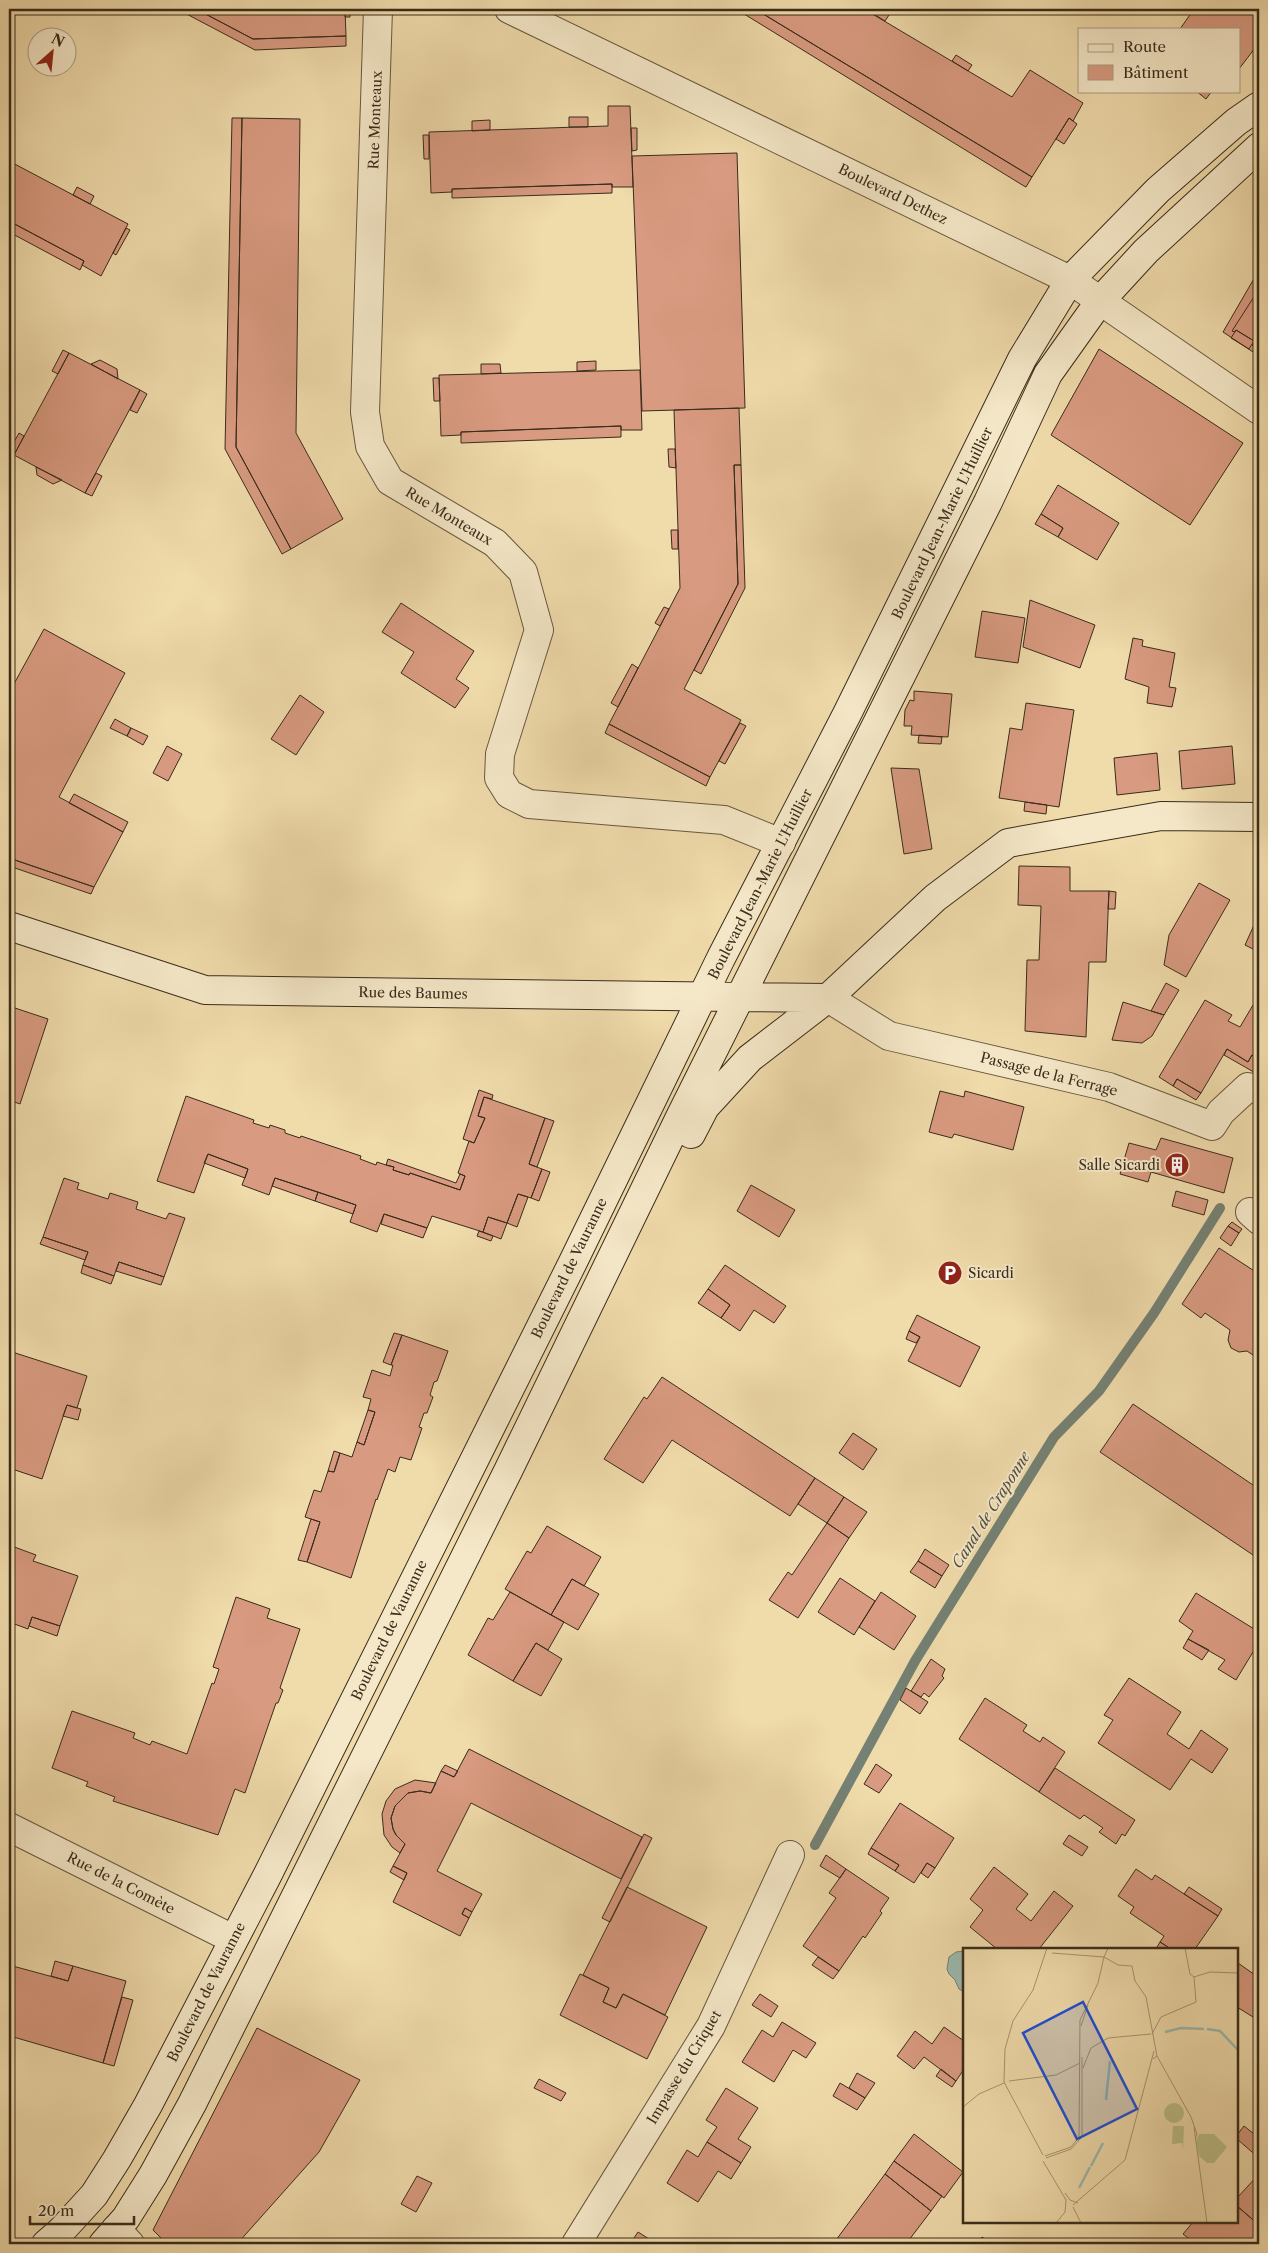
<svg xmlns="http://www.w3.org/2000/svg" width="1268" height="2253" font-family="'Libre Caslon Text',serif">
<rect width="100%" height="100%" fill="#f0dbab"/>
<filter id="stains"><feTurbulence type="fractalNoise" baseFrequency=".004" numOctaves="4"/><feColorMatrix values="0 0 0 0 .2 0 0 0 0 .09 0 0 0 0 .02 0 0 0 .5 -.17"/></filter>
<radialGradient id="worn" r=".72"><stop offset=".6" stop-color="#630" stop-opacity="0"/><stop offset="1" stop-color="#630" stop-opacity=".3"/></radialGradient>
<path fill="#9bbaaf" stroke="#748174" d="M964,1951V1992L959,1989L955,1980L949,1974L947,1969L949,1957L956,1952Z"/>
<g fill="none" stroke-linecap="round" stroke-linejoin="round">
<path stroke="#748174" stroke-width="10" d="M815,1845L915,1661L1054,1437L1099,1391L1154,1313L1220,1208"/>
</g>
<path fill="#d89a80" stroke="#3a2c1b" d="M177,9H196L253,39L346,36V46L255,50Z
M196,9H345L346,36L253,39Z
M345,9H350V17H345Z
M736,9H755L1032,177L1026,187L1024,186Z
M755,9H864L1012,97L1030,70L1083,103L1073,121L1069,118L1032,177Z
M870,9H879L889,15L885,21L869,11Z
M1194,9H1259V45L1258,44L1239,69V29H1180Z
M956,55L972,65L968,71L952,61Z
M1196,91H1212L1206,99Z
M608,106H630L633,187H612V184L452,189V192L431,193L429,132L608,126Z
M569,117H588V127H569Z
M232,118H242L236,447L291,549L282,554L225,449Z
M242,118L300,119L296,433L343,519L291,549L236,447Z
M1069,118L1077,124L1064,144L1056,139Z
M490,120V130L472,131V121Z
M631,128H637V150L632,151Z
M423,135H429V159H424Z
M737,153L745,408L642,411L632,156Z
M9,161L128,224L101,276L82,265L84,261L9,221Z
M612,184V193L452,198V189Z
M77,187L94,196L90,204L73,195Z
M9,221L84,261L80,270L9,232Z
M126,228L130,230L116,255L113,253Z
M1259,270V356L1223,332Z
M1259,273V287L1253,283Z
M1259,289V350L1252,345L1254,341L1236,330L1235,332L1232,331Z
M1236,330L1254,341L1249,349L1231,338Z
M1099,349L1243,443L1190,525L1051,435Z
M63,350L69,353L58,374L52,371Z
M69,353L140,390L85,493L14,455Z
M100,360L117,369L118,379L91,364Z
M596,361V370L577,371V362Z
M481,364H500L501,373L481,374Z
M640,370L642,430H621V426L461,432V435L441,436L439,375Z
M433,378H439L440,401H434Z
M140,390L147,394L137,413L130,410Z
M739,408L741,465H734L738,584L684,689L741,720L710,777L609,724L680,588L674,410Z
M621,426V437L461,443V432Z
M19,433L24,436L14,455L9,451Z
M668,449H675L676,468L669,467Z
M734,465H741L745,588L701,674L694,670L738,584Z
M36,467L62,480L53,484L37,475Z
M96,473L102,476L92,496L85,493Z
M1058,485L1119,523L1097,560L1058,537L1063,528L1041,514Z
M1041,514L1063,528L1058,537L1035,524Z
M671,530H678V549H672Z
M1030,600L1095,625L1080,668L1023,647Z
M401,603L474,651L456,679L469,688L455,708L401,673L414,652L382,632Z
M664,607L669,609L660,626L655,623Z
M982,611L1025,618L1018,663L975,657Z
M44,629L125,673L59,797L123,832L94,887L9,858V693Z
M1133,638L1143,640L1142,646L1175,653L1169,687L1176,688L1172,707L1147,703L1149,687L1125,679Z
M632,664L638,668L618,707L611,703Z
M914,691L952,694L948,737L911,735L912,726H904L905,710L910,700L914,701Z
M300,695L324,712L296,755L271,739Z
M1026,703L1074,710L1059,807L999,798L1010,728L1022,730Z
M115,719L131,728L127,736L110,728Z
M740,723L746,726L725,764L719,761Z
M609,724L710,777L706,786L605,733Z
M131,728L148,736L143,745L127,736Z
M919,735L942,737L941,744L918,743Z
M167,746L182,754L168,781L153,773Z
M1232,746L1235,784L1182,789L1179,751Z
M1157,753L1160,790L1117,795L1114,758Z
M891,768L919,769L932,849L904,854Z
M74,794L128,822L123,832L69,803Z
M1025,802L1047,805L1046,814L1024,811Z
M9,858L94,887L91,894L9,866Z
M1019,866L1070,867V891H1109L1106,962H1089L1086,1037L1025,1031L1027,960H1039L1041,906L1018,905Z
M1199,883L1230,900L1186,977L1164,965L1169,935Z
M1109,891L1116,892L1115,909H1108Z
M1259,914V952L1245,945Z
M1166,983L1179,990L1164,1015L1151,1011Z
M1205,1000L1232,1015L1228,1021L1240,1027L1253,1005L1259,1009V1059L1252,1055L1248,1062L1227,1049L1201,1093L1177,1079L1173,1086L1159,1077Z
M1123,1002L1164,1015L1152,1036L1142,1043L1112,1040Z
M9,1006L48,1019L20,1104L9,1100Z
M1227,1049L1248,1062L1252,1055L1259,1059V1075L1224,1055Z
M1177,1079L1201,1093L1196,1100L1173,1086Z
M479,1090L493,1095L492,1099L484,1097L478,1116L485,1118L474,1143L463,1139Z
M940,1091L964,1097L965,1091L1024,1107L1013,1150L954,1134L952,1138L929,1132Z
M186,1096L254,1120L253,1123L269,1128L270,1125L285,1130V1133L300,1138L301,1136L361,1156L360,1159L376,1165L377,1162L386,1165L394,1167L393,1170L409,1175L410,1173L460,1190L465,1176L458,1173L469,1141L474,1143L485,1118L478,1116L484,1097L545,1118L529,1164L542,1169L531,1198L518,1194L507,1223L488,1217L483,1232L432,1216L427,1228L384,1214L377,1232L350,1222L356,1205L275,1178L269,1195L242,1185L248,1169L208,1154L194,1193L157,1181Z
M545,1118L554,1121L537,1167L529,1164Z
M1161,1138L1233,1158L1224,1193L1151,1172L1148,1182L1120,1174L1129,1143L1156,1150Z
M208,1154L248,1169L245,1178L204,1163Z
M388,1159L456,1183L460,1174L465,1176L460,1190L410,1173L409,1175L393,1170L394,1167L386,1165Z
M542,1169L550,1172L539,1201L531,1198Z
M64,1178L79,1183L77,1189L108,1199L110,1193L138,1202L136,1209L166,1219L169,1213L185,1218L164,1277L119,1262L114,1276L83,1265L88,1252L43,1237Z
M275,1178L318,1192L315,1201L272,1186Z
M751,1185L795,1210L779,1237L737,1211Z
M1176,1191L1208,1200L1204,1215L1172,1206Z
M318,1192L356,1205L353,1214L315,1201Z
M518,1194L528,1197L517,1227L507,1223Z
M384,1214L427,1228L423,1238L381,1224Z
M488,1217L507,1223L501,1239L483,1232Z
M1232,1222L1242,1229L1239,1233L1228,1226Z
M1228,1226L1239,1233L1231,1246L1220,1238Z
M479,1231L493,1236L491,1241L477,1236Z
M43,1237L88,1252L85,1260L40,1244Z
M1219,1248L1259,1274V1359L1247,1351L1239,1352L1231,1348L1228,1340L1230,1330L1205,1313L1201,1318L1182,1304Z
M119,1262L164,1277L161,1285L116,1271Z
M83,1265L114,1276L111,1284L81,1273Z
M725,1265L786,1306L774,1323L754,1310L740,1331L721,1318L730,1305L708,1289Z
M708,1289L730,1305L721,1318L698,1303Z
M917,1315L980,1347L960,1387L908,1361L920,1337L909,1331Z
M909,1331L920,1337L916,1343L906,1339Z
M394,1333L402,1335L391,1365L383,1362Z
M402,1335L448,1351L437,1381L434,1382L430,1395L433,1397L427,1413H424L419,1427L422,1428L411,1460L400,1457L395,1472L388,1469L377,1500L376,1499L351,1578L307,1562L320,1522L305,1517L314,1490L321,1492L328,1471L334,1472L340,1453L352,1457L357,1442L364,1445L375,1412L368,1410L371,1399L363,1397L372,1370L390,1376L393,1365H391Z
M9,1351L87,1376L77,1408L67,1405L42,1479L9,1468Z
M662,1377L815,1478L790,1516L672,1440L643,1483L604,1459L644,1397L647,1399Z
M1133,1404L1259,1489V1559L1100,1452Z
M67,1405L81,1409L78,1420L63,1416Z
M368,1410L375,1412L364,1445L357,1442Z
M853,1433L877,1449L863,1470L839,1453Z
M334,1451L340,1453L334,1472L328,1471Z
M815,1478L844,1497L827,1523L798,1504Z
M844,1497L867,1512L849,1538L827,1523Z
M311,1519L320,1522L307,1562L298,1560Z
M827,1523L849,1538L798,1618L769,1600L788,1572L792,1575Z
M547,1526L601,1557L584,1586L572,1579L551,1615L505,1589L527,1551L531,1553Z
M9,1545L36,1555L33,1561L78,1576L60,1626L32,1617L28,1629L9,1622Z
M925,1549L949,1565L942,1576L918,1561Z
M918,1561L942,1576L935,1588L910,1572Z
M840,1578L875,1601L854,1635L818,1612Z
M572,1579L599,1594L578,1630L551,1615Z
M510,1592L564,1622L548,1650L536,1643L513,1681L468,1655L488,1618L493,1620Z
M881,1592L916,1616L894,1650L859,1627Z
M1196,1593L1259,1632V1642L1236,1680L1218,1669L1225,1660L1188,1639L1193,1631L1179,1621Z
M236,1597L270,1609L267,1618L300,1629L280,1688L283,1690L278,1703H276L245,1793L235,1789L218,1835L113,1801L115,1797L86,1786L88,1782L52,1768L72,1711L135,1733L133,1738L150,1745L152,1741L187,1754L212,1683L214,1684L219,1669L213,1667Z
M32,1617L60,1626L57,1636L29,1626Z
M1188,1639L1209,1650L1202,1660L1183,1648Z
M536,1643L562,1659L541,1696L513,1681Z
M931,1659L945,1669L942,1676L944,1678L929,1697L924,1693L921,1697L911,1691Z
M1129,1678L1181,1712L1167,1734L1189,1749L1201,1730L1228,1749L1212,1773L1191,1759L1170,1790L1098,1743L1113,1720L1104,1715Z
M906,1688L928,1702L920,1714L900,1700Z
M985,1698L1027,1725L1023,1731L1040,1742L1043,1737L1065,1752L1039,1792L959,1739Z
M469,1749L642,1837L621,1879L471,1803L437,1871L482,1894L472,1912L465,1908L462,1914L469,1918L460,1936L393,1902L407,1873L393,1866L405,1844L396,1835L393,1829L391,1818L395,1806L408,1793L420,1791L431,1793L441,1771L454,1777Z
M876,1764L892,1775L879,1793L864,1784Z
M445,1765L458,1771L454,1777L441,1771Z
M1055,1768L1135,1820L1125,1836L1122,1834L1116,1844L1099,1832L1103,1828L1084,1815L1080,1819L1039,1792Z
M415,1780L436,1783L431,1793L420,1791L408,1793L395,1806L391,1818L393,1829L396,1835L405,1844L400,1853L392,1847L384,1835L382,1814L386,1801L395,1789Z
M900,1803L954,1838L935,1868L927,1863L914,1883L895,1871L899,1865L871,1848Z
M644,1834L652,1838L610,1922L602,1918Z
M1069,1835L1088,1847L1082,1856L1063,1844Z
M871,1848L899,1865L895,1871L868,1854Z
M826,1855L846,1869L840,1878L820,1866Z
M927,1863L935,1868L928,1878L921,1873Z
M393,1866L407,1873L404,1880L390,1872Z
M994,1867L1028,1894L1016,1909L1031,1921L1054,1891L1073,1906L1039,1949H997L970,1927L983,1910L970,1899Z
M846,1869L889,1898L880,1911L882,1913L865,1938L863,1936L839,1971L803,1946L836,1898L829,1893Z
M1136,1869L1152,1880L1155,1875L1218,1916L1195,1949H1171L1160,1942L1164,1936L1130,1913L1134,1907L1118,1896Z
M627,1887L707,1927L665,2015L623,1994L616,2008L603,2002L609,1988L583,1975Z
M1189,1887L1222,1909L1218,1916L1184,1894Z
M465,1908L472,1912L469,1918L462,1914Z
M1160,1942L1171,1949H1156Z
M818,1957L839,1971L833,1979L812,1965Z
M55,1961L73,1966L68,1981L51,1976Z
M1238,1963L1255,1975L1259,1969V2012L1257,2011L1253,2017L1237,2007V1966Z
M9,1965L68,1981L73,1966L126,1981L103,2063L10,2036L13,2025L9,2024Z
M580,1974L609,1988L603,2002L616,2008L623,1994L668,2017L647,2059L560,2015Z
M760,1994L778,2006L771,2017L752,2005Z
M122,1997L133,2000L114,2066L103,2063Z
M1257,2011L1259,2012V2022L1253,2017Z
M782,2022L816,2043L806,2058L793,2050L774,2082L742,2062L762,2030L773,2037Z
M944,2027L964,2041V2069L956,2081L924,2057L914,2069L897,2056L915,2031L932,2044Z
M257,2028L360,2080L319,2152L237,2244H167L153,2230Z
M941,2069L956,2081L952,2087L936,2076Z
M857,2073L875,2083L865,2098L849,2088Z
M539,2079L566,2093L561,2101L534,2088Z
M840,2083L865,2098L857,2110L833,2096Z
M726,2088L758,2108L738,2139L751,2147L741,2163L707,2142L717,2127L706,2120Z
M1244,2126L1259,2138V2158L1237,2139V2135Z
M914,2134L963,2172L944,2198L894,2161Z
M707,2142L741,2163L731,2179L718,2171L698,2202L667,2183L687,2150L698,2157Z
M894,2161L942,2196L931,2211L885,2174Z
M885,2174L931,2211L906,2244H842L836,2240Z
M1259,2174V2225L1237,2206V2198Z
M417,2176L432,2183L416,2212L401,2204Z
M1237,2206L1259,2225V2233L1249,2244H1196L1183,2234L1193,2222H1237Z
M638,2232L657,2244H630Z
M982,2237L992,2244H976Z"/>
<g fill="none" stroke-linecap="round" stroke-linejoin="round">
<defs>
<path id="street" d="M378,9L365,412L370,446L390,481L495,543L523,572L539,630L500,754L499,778L509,794L529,804L724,820L781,843
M509,9L1070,280L1259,410
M828,998L889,1036L1109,1087L1212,1126L1221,1112L1248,1087L1259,1090
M1250,1212L1259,1220
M9,1827L233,1939
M116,2229L130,2244
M576,2244L711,2026L790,1855"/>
<path id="secondary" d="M9,926L205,990L828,998
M691,1134L705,1107L750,1058L828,998L935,898L1008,843L1161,816L1259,817
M46,2244L62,2230L94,2195L117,2159L148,2105L267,1876L573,1262L721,958L847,714L1022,359L1070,280L1158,190L1236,122L1259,106
M103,2244L126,2218L153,2175L192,2104L508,1471L681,1115L988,502L1048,374L1100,301L1146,251L1259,147"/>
</defs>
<use href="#street" stroke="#68583f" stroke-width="30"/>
<use href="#secondary" stroke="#3a2c1b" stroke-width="30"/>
<use href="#street" stroke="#f5e8c8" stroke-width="28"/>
<use href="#secondary" stroke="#f5e8c8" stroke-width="28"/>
</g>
<defs>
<symbol id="building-disc" viewBox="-11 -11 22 22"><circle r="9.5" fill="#8f2418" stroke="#f5e8c8"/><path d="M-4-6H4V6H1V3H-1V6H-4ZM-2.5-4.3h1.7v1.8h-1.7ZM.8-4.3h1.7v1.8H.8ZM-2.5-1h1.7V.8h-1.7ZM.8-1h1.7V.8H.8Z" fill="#fff"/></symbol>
<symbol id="parking-disc" viewBox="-11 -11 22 22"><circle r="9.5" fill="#8f2418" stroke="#f5e8c8"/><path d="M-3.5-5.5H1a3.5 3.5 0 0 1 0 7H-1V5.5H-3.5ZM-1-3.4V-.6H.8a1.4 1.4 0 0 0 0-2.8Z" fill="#fff"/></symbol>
</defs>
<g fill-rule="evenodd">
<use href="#building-disc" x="1163" y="1151" width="28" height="28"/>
<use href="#parking-disc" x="936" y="1259" width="28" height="28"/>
</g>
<g text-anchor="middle" stroke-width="4" stroke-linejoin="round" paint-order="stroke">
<g font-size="14" fill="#3a2c1b" stroke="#f5e8c8">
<text transform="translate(375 120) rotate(-88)" y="5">Rue Monteaux</text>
<text transform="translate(893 194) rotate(26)" y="5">Boulevard Dethez</text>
<text transform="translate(449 516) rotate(31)" y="5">Rue Monteaux</text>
<text transform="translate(942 523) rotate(-64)" y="5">Boulevard Jean-Marie L'Huillier</text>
<text transform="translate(760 884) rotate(-63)" y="5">Boulevard Jean-Marie L'Huillier</text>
<text transform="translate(413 993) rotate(1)" y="5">Rue des Baumes</text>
<text transform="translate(1049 1074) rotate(14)" y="5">Passage de la Ferrage</text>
<text transform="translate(569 1268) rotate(-64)" y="5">Boulevard de Vauranne</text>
<text transform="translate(389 1630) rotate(-64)" y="5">Boulevard de Vauranne</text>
<text transform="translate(121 1883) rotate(27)" y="5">Rue de la Comète</text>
<text transform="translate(206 1992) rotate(-63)" y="5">Boulevard de Vauranne</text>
<text transform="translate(684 2067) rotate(-59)" y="5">Impasse du Criquet</text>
</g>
<g font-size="14" fill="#3a2c1b" stroke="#f5e8c8" text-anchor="end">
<text x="1160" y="1170">Salle Sicardi</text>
<text x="968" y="1278" text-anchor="start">Sicardi</text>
</g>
<g font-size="15" font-style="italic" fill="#525040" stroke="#f5e8c8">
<text transform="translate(991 1510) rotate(-58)" y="5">Canal de Craponne</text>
</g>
</g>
<g transform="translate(963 1948)">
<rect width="275" height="275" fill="#f0dbab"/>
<path d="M201 165a10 10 0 1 1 20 0a10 10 0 1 1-20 0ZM210,178H221L220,202L219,195L209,196ZM236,186H251L264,199L251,215H244L236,208L233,194Z" fill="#bcbf87"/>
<path fill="none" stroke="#9bbaaf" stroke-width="2.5" d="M244,81L257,83L275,102M202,84L218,80L241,81M143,152L147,113M128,218L140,195M116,240L127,219"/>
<path fill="none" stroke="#a79571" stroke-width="1" d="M145,0L141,9L155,17L169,18L172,33L183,49L194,108L190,111M222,0L227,26L231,29M231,29L247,24L275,25M118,78L125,57M189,86L198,69L233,54L231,29M194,108L228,169L234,186L232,192M120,120L128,100L145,90L188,86M46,133L93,127L117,115M0,159L16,146L41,135M231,179L244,275M80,207L41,134L42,101L50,73L70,42L84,0M82,208L108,199L116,189L117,72L135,35L141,9L89,5M83,210L108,201L119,189V109M80,213L103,252L102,264L93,275M102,245L107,252L115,255M110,257L162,212L191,103M110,259L118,275"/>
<path fill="#1d4ed8" fill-opacity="0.15" stroke="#1d4ed8" stroke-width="2.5" d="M120,54L174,161L114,191L60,85Z"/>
<rect width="275" height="275" fill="none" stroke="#3a2c1b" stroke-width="2.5"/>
</g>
<rect width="1268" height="2253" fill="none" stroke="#f0dbab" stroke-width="30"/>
<rect x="10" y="10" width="1248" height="2233" fill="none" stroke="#3a2c1b" stroke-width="2.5"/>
<rect x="15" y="15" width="1238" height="2223" fill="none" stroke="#3a2c1b"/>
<rect x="1078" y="28" width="162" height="65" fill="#f5e8c8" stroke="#aa9d83"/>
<rect x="1088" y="44" width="25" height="8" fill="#f5e8c8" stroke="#aa9d83"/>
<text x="1123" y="52" font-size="15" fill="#3a2c1b">Route</text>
<rect x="1088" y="65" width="25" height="15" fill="#d89a80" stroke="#aa9d83"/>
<text x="1123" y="78" font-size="15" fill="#3a2c1b">Bâtiment</text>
<g transform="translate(52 52) rotate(27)"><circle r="24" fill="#f5e8c8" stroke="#aa9d83"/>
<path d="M0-4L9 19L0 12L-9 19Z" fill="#8f2418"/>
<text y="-8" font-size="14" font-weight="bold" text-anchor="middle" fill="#3a2c1b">N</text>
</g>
<path d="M30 2216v8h104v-8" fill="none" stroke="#3a2c1b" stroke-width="2.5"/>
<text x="38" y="2216" font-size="15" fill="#3a2c1b" stroke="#f5e8c8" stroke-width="4" paint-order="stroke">20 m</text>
<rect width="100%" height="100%" filter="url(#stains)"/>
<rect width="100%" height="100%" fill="url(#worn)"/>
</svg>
